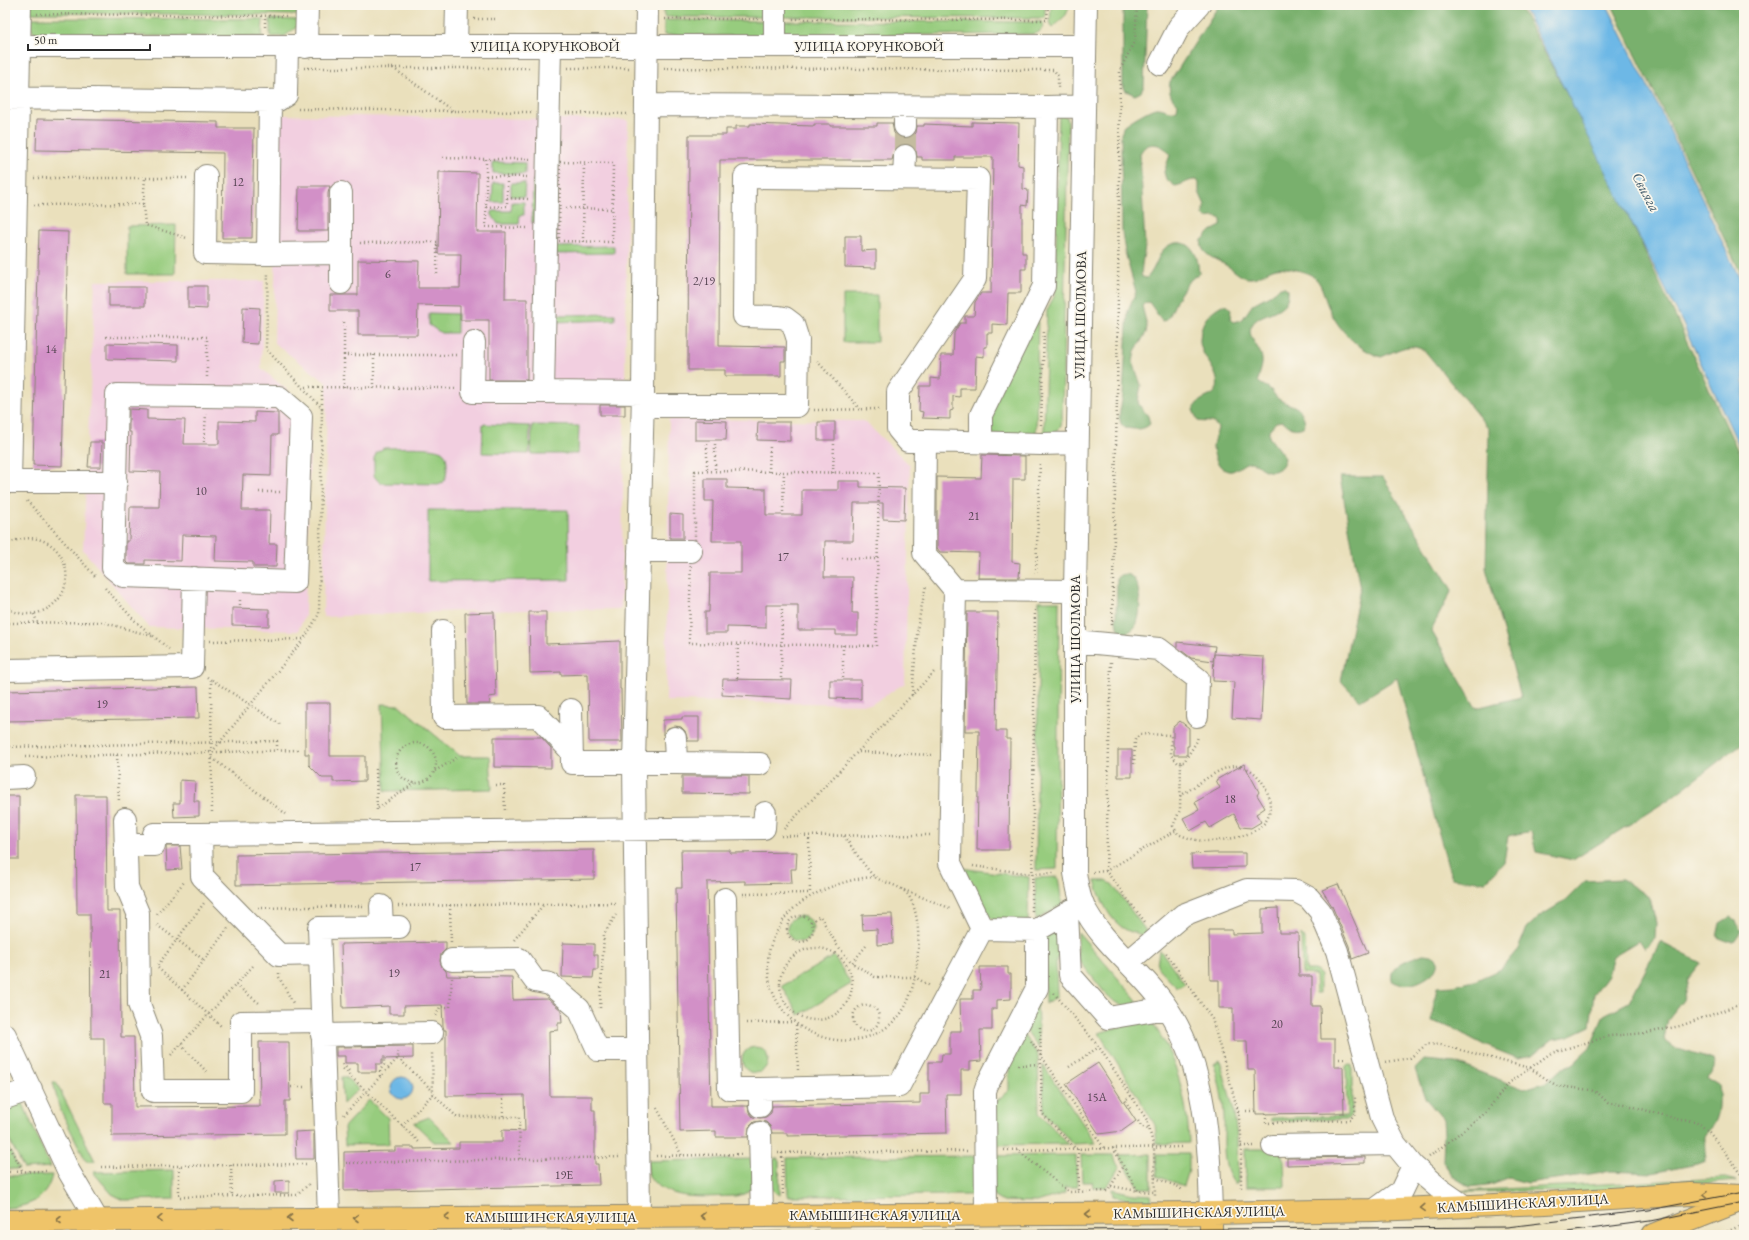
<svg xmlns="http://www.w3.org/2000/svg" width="1749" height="1240" font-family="'EB Garamond',serif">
<rect width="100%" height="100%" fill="#fbf7ec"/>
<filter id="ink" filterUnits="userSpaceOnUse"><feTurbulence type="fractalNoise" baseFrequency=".025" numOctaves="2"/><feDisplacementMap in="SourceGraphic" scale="8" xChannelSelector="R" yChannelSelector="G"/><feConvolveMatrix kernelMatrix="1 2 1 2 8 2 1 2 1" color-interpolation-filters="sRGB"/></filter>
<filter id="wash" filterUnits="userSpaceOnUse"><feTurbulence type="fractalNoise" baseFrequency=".012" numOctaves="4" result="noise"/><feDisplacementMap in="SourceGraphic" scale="16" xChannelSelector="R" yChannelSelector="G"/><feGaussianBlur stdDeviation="0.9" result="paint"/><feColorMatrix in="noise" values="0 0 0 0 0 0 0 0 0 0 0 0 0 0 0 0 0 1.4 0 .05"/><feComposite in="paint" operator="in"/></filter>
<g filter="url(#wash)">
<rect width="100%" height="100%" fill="#eae0bc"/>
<path fill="#f2cfe0" d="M278,115L628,120L625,382L621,609L461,611L323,617L327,383L274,343Z
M95,281H264L261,368L311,410L305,615L298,631L149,627L83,550Z
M669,419L864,421L910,465L905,683L872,704L666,701Z"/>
<path fill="#97cc7e" stroke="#617c54" d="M28,5H298V15L28,13Z
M664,5H770V17H664Z
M781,5H1045V18L781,17Z
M1051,5H1070L1066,15L1052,28L1050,26Z
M28,18L263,19L262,37L41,35C32,32 30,28 28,18Z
M270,19L299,20L298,26L285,36L270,37Z
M664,20L770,21L764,35L759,36L664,35Z
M781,21L1043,22C1043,29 1041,32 1034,34L791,36L784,33Z
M1059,115L1067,117L1068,122L1062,418L1061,425L1056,433L1044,435L1047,310L1055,295Z
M493,162L525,163V174L493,173Z
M533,180H544L536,221L532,223Z
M493,183H503V202H492Z
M511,183H525L524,197L511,196Z
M512,202H524V215H520L519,224H498L492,215V211H511Z
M176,225L175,274H127V226Z
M614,246V253L553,254V247Z
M843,295H877V342H843Z
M1038,311L1036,436L993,435L987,415Z
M429,313L457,314V333H441L429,325Z
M615,314V320L554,322L553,315Z
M483,424L530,426L529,454L482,453Z
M532,425L579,426L578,454H531Z
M384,448C397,448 434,445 443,452C449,456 447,474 445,480L443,482L438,484L380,483L374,476V458L377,452Z
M428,510H568L569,580L428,581Z
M1039,601H1059L1057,869L1036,870Z
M382,704L399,705L460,756H490L492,789L385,791Z
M960,868L1029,877L1028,922L1003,925L982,913Z
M1058,877L1062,905L1036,920L1035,878Z
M1095,881H1106L1112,884L1149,935C1116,935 1104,910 1095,881Z
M787 929a13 13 0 1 1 26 0a13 13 0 1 1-26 0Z
M1060,926L1065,948L1056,960L1057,996L1045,1004L1043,936Z
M1078,932L1135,998L1139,1004L1129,1009L1115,1002L1105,993L1078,959Z
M1301,935L1305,939V941L1306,970H1314L1318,972L1320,976V993H1316L1315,975L1302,974Z
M1159,951H1161L1185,984L1177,988L1158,968L1157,965Z
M834,956L851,984L799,1015L782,986Z
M1037,999L1039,1048L1023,1026Z
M1151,1021C1176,1055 1188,1102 1189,1143L1157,1144L1155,1125L1099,1033L1128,1024Z
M1021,1030L1038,1055L1039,1113L1068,1144L991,1145L990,1107L1009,1090V1055Z
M742 1060a13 13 0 1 1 26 0a13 13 0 1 1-26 0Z
M1220,1060L1233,1107L1237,1136L1238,1183H1234C1220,1164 1225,1138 1224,1116C1223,1098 1219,1081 1214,1064Z
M1043,1065L1096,1143L1073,1144L1044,1113Z
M1352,1065V1113L1348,1119L1271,1121V1118L1347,1116L1346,1066Z
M341,1077H346L358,1089L343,1104Z
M53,1082H56L95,1161H86L59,1107Z
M21,1099L50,1167L24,1169L5,1131L10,1129L5,1117V1105Z
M369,1100L388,1118L389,1144L345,1145L344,1127Z
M429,1117L454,1142H434L414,1123Z
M5,1141L19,1169H5Z
M1245,1149H1271L1281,1154L1284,1160L1285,1187H1246Z
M1151,1154V1188H1139L1119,1155Z
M1156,1154H1189V1170L1184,1186L1157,1176Z
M1076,1155L1077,1187H1065V1193L1037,1202L1001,1201L994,1197L989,1156Z
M1081,1155H1113L1120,1166L1107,1187H1093L1092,1182H1082Z
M980,1156L977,1192L970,1195L788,1196L787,1158Z
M756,1159L753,1187L744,1194L736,1196C706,1196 670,1203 649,1177L647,1161Z
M767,1159H779L780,1195C766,1190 769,1172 767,1159Z
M174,1170V1199L124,1200L112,1194L93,1172Z
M52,1175C47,1200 28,1207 5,1208V1176Z
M1725,1178L1736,1181L1591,1193L1534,1191L1468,1192L1461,1191Z
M1112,1189L1133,1194L1151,1195L1152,1201H1140L1113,1196Z"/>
<path fill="#79b06d" stroke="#526e4c" d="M1123,5H1147L1144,86L1141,92L1135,95L1126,91L1123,86Z
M1219,5H1519L1602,159L1744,464V742L1668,800L1573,860L1536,852L1531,831L1508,836L1504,862L1485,882L1451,878L1397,678L1360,701L1341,681L1360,589L1340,477H1383L1452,590L1431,630L1476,708L1521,697L1486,568L1489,429L1425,351C1409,341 1397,351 1381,357C1357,349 1338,330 1328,306C1323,295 1323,282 1311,275C1304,271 1284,266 1276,268C1267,270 1260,278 1251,278C1241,279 1235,270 1227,266C1218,259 1198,255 1202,240L1211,231L1221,226C1223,214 1214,217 1206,218L1203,215L1205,205L1199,192V183L1197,180C1189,179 1183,185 1175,186L1166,179L1164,172L1170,155C1164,143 1146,139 1140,154L1145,246C1144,254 1140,271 1142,277L1147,278C1154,270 1156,262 1161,253C1168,241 1187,238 1194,252C1198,258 1198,266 1199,273L1188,282L1178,297L1170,315L1166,320L1162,321L1149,302L1145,303L1142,306L1147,326L1146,333L1135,351L1133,362L1141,385L1138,401L1139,405L1148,416L1150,424C1143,431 1134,429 1125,428L1121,424L1119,416L1123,395L1128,310L1136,292L1125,252L1122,232L1121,133C1122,133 1123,128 1123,127C1126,123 1151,108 1156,108C1164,107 1169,114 1177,110L1178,104C1171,97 1168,93 1170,82Z
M1612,5H1744V280Z
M1280,287H1285L1288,290C1290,315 1260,310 1252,325C1245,337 1261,347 1262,359C1263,367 1259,373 1258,381C1262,386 1267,386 1271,390C1274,393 1275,397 1280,400C1292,407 1301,404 1305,422L1303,427C1293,431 1290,427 1283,421L1276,422L1269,430V437L1285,458C1283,468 1275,474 1265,470C1259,468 1257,463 1251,462C1244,462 1239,469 1232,471C1220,473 1213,456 1213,446C1213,440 1217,434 1218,428C1213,419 1207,423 1198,421L1193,410C1199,395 1214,399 1217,388C1221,371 1199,356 1200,340C1200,337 1201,333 1201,330C1204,318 1211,311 1222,305L1228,306L1231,309L1230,319L1233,322L1242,320L1253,304L1275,292Z
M1126,574C1142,576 1142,614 1136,625C1134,629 1131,631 1126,633L1120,631L1116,622L1117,579L1120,575Z
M1622,879L1650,898L1656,923L1655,938L1645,948L1638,941L1613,956L1608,975L1594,994L1590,1026L1569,1036L1553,1039L1533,1055L1517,1058L1484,1045L1452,1028L1431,1021L1437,987L1453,986L1474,981L1501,969L1518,949L1527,928L1540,916L1565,901L1585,881Z
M1730,917L1736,921L1741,931L1734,941H1727L1717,937L1720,923Z
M1660,942L1701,963L1688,979L1683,1000L1668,1019L1664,1040L1675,1048L1713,1060C1716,1068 1714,1071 1707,1077L1708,1080L1718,1086C1720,1097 1720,1115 1714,1124C1712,1128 1708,1131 1705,1134C1704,1143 1707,1151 1706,1161L1698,1164L1651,1173L1611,1171L1527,1183L1509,1178L1494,1184L1470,1187L1452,1176L1443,1161L1444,1135L1443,1119L1425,1098L1415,1069L1424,1060L1456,1063L1524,1089L1547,1082L1561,1069L1573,1064L1590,1048L1604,1015L1629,1002Z
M1423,954C1461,956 1419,995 1393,982C1385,966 1412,958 1423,954Z"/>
<path fill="#6db8e6" stroke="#4c7288" d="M1522,5H1607L1664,118L1744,288V457L1682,322Z
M391 1088a11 11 0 1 1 22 0a11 11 0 1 1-22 0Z"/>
<g id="blocks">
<path fill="#d290c7" d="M37,119L218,122V128H254L252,238H222L223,153L36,150Z
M972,122L1019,123L1018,165L1023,166V189L1028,190L1027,206L1022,205V253H1026V269H1021V293H1008L1007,325L992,324V333H987V347H984V357L976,356L975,388H960V397L953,396V410L950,411V419L922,418L923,412L919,411L920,386H931V378L940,379L941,355H953L954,333L960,323H965V316H974L975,302L981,293H991L993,157H955V160H922V157H917L916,151L912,146L905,144L900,145L895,149L892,160H720L719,346L785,347V361H781V376H725V370H688L689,135H726V129H736V126H750V124L814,126V124H830V126H877V123H892L894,133L899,137L905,138L911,137L916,133L917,126H924V124L972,126Z
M439,172L478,173L477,232H506L505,299H527V380H489V320H460V306L418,305L417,335H358V311H330V295H358V260L419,261L418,288H460L461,254H438Z
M299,186H330L328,193V231H298Z
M39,231L68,232L62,466L33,465Z
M845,236H861V251L876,250V268L845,267Z
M188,286H207V309L188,308Z
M109,287H145V306H109Z
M243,307L260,308L258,344L242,343Z
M107,343L178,345V361L107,359Z
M600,405H625V415H600Z
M129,409L147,410V419L185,420L184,444H219V421L255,422V412L278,413V435H272L271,476L243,475L242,510H270L269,544H277L276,567H253V562L215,561L216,536L182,535L181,561L145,560V564H128L126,562V541H129L130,507H159L160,472L130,471L131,432H129Z
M695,420L727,421L726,440H695Z
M758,422H790V441L757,440Z
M818,422H835V440H818Z
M90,442H102L101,467H88Z
M982,455L1025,456V479H1013L1012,562L1020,563L1019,578H978L979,553L940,552L937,548V477L981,478Z
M705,479H727V488L766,489V515H802V490H838V481H860V487L905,488L904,520L883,519V503H854L853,541H825L824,577H853L852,613H858V635H836V630H798V605H766V628L727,627V633H705V612H709L710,573H741V541H712L713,501H705Z
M670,514L683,515V538H670Z
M232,608L269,609V626L232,625Z
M494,612L496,696L489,697L490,704H467L465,613Z
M529,612H546V644L620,641V689H621L622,742H589L588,674L561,675V672L530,673Z
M967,612H998L996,731H1006V739H1010L1009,850H977L979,731H965Z
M1177,642L1215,646L1213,661L1191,658L1177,647Z
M1214,654L1264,657L1261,720L1232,718L1234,682L1213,681Z
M723,679L792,680L791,699L722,695Z
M830,680H861V699L830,698Z
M198,687L199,718L5,721V691Z
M305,703H330V756H365V781L333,782V778H322L309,765V754H305Z
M682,717H699V741H688L685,731L681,727L675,726L668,728L663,735V720L682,719Z
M1180,721L1189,728V746H1187V755H1174V746H1173V727Z
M494,737H541L551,748V768L494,767Z
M1118,750H1132V777H1118Z
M1244,764L1259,792L1257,795L1265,808L1256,814L1261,822L1251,828L1241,827L1234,814L1210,828L1206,822L1190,831L1183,818L1199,810L1195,802L1220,788L1216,780Z
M682,776H749V794L682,793Z
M180,780L195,781L194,801H199V816L174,817L173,803H180Z
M76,795H106L107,911H120L121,1037H134L135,1107L260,1106L259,1042H289L290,1101H285V1134L112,1136V1103H104V1038H91L90,914H77Z
M5,796H19V859H5Z
M166,846H180L182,869L167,870Z
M594,850V879L236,885V855Z
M681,850H730V853L797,852L796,869H791L792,883L745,884V881L707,882L711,1106H748L749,1112L753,1117L760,1118L766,1117L771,1113L772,1106L920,1103V1094H929V1062H941L942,1054H950V1031H961L960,999H973V990H981L980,967H1008V974H1011V999L997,1000V1009H992V1030H980L981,1061L970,1062V1070H961V1094H946L947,1133L787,1136V1133H772L770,1126L766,1122L760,1121L754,1122L749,1127L748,1137H716V1131L680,1132L676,888H682Z
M1214,853H1245V867L1192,868L1191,854Z
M1338,884L1368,953L1352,959L1349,946L1332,906L1322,890Z
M1278,908L1279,933H1298L1299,976H1312V1006H1320L1321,1039H1335V1067H1343L1344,1113L1256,1114L1255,1070H1248L1247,1041H1233V1008H1219V980H1210L1209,930H1232V934L1262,933V909Z
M892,914L893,944L877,945V929L863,930L862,915Z
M446,942V949L441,954L440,961L442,967L446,971L447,976L512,977L513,1000L548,999L561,1010L562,1023H558V1030L549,1031L550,1096H592V1110H595V1164H598L599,1185L344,1191V1152L395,1151V1147H414V1149L459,1148V1142H502V1130L525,1131L524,1095L446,1096V1030H444L443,1026L442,1005L404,1006V1014H389V1006L343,1008L341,944Z
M563,943L594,944V955H598V970H594L593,978L562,977Z
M413,1046V1058L382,1059V1064H376V1072H358V1063H345V1056H336V1047Z
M1098,1063L1136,1121L1122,1131L1099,1134L1066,1084Z
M314,1131V1159H296L295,1132Z
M1365,1157V1163L1287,1165V1158Z
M289,1180V1193H275V1181Z"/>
</g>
</g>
<g filter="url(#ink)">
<use href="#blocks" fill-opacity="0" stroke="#8a8674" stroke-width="1"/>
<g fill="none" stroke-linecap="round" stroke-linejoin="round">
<path stroke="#c4bc9f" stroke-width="22" stroke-dasharray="22 11" stroke-linecap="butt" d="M905,156V126"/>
<defs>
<path id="minor" d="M1086,5L1075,591V873C1077,883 1078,895 1083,905C1102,945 1143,971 1167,1008C1207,1069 1209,1143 1211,1213
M5,46H1085
M456,46L457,5
M775,46V5
M306,47L307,5
M1160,64L1179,27L1199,5
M5,98L270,101
M646,105L1047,107L1084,106
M905,126V107
M206,176L205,253L268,254L270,101L278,100L286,95L287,47
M904,178L905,156
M341,193V253
M268,254L341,253V283
M474,342L473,392H543L550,46
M543,392L643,393
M117,395L279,397L301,416L295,582L123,576L113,568Z
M643,406H797L798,340L793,324L785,318L779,317L744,316L745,177L978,179L975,279L898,392V429L908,441H925L924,553L955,590L950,863L982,929L1037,930L1083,904
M925,441L1041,444L1077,443
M981,442V415L1044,286L1047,107
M5,482H116
M10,482L20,5
M639,551H691
M955,590L1075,591
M443,631L444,717L538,716L572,752
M1075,641L1159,649L1198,679L1197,716
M5,670L192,667L194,578
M571,710L572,763H676L675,738
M676,763L760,764
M5,778L24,777
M125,819L127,887L138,913L139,1004L151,1036L153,1091H241V1022L322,1021
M125,845H154V834H201
M725,899L729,1089H760
M381,906L382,927
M1067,913L1070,975L1108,1018L1167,1008
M320,954L319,928L399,927
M452,960L519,959L535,981L550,984L579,1009L598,1050H637
M1128,962L1183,915L1247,890L1296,891L1309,898L1320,911L1337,951L1382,1118L1395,1144L1413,1166L1441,1190L1464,1206
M5,1035L68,1170L106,1235
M322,1035L432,1033
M5,1098L31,1089
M760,1106V1089L899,1086L982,929
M760,1133L762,1216
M1273,1146L1395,1144
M1375,1210L1401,1191L1413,1166
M986,1214L985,1091L987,1085L1037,988V930
M639,1216L634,763L643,393L647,5
M329,1218L320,954L279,955L202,876L201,834L764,828L765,813"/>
<path id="major" d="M1211,1213V1235
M5,1221L1211,1213L1375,1210L1546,1203L1691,1194L1744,1196
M1653,1235L1744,1199"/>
</defs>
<use href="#minor" stroke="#8a8674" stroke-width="24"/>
<use href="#major" stroke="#8a8674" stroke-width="24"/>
<path stroke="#8a8674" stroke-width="2.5" stroke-dasharray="1 3" stroke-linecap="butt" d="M474,7H510L511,5
M37,14L288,16
M474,19H496
M665,19H758
M793,19L1047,20L1048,5
M265,27V16
M304,68H531
M393,68L453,111
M568,68H629
M664,68L1054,70L1058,76V88
M298,109L531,112
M566,113L627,114
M443,158L486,159
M560,162L613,163L612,242L559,241Z
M486,176L529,177
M34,178H187
M507,198L528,199
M143,204L145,178
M34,205L143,204L145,225L187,238
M486,207L507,206V177
M566,208L612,209
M527,228L486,227V159H530
M583,242L584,163
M360,243L437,242V277
M106,337H207V377
M344,355V322
M817,361L860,409
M302,387L455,388
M344,388V355H456
M374,388V355
M322,408V388
M814,410L879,409
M1041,425L1044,330
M204,442L206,414
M707,444V471
M715,444V471
M695,471L879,473L876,646L689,643L691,551L695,541Z
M769,472L770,445
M833,473L834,444
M259,492H280
M27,501L95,576
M783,512L784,472
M5,545C62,515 91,593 40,612C28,616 15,614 5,606
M842,558L877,559
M1036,573L1040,462
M105,588L134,620L169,649
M240,605V598
M34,614L37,622
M5,623L102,622L152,636
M1112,625L1117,399L1120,70L1135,40L1137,5
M210,641L304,639L319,614L322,408L266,349L268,272
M843,645V679
M1111,662L1106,871L1145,922
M207,677L211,680L212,815
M737,678L738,644
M781,678L782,607
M212,680L280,724
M912,695L918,624L926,585
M396 763a20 20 0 1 1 40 0a20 20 0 1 1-40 0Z
M5,747L277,741V751
M212,752L303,640
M859,752L934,755
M117,755L119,802
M25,757L298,750
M212,758L286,814
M1134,764L1135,740L1140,734L1171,735V755L1178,763L1181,762
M376,769L377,813
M435,771L458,757
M496,785H504L505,812
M1180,796C1195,787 1220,766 1236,766C1261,766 1278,803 1266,821C1256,836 1224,841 1207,841C1197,841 1187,838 1178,834L1173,826L1180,810L1181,762H1184L1197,741L1198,735
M378,808L415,783
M784,829L934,672
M781,836L932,835
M844,836C850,844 868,872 875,877C887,885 902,884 910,898C920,917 919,943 917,963C915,980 910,1004 898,1017C854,1066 769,1033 768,967C768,962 768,956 769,952C771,942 776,933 781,924C795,897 845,878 874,877
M973,866L1032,874L1054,873
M1093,872L1106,871L1175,831
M904,890L952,909
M743,894L810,893L809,836
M450,905L451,943
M398,906L617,903
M258,908L363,906
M1032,911L1035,608
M157,914L185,881
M787 929a13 13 0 1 1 26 0a13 13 0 1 1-26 0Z
M811,922L820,916L837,945L852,963
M157,925L204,960
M514,940L544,904
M866,946L852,963L875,977H915L930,986
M780 984a36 36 0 1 1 72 0a36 36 0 1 1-72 0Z
M1166,953L1212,1019L1238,1111L1241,1133V1190
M158,965L204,903
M158,968L222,1027
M279,973V977L293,1003
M236,985L259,1003
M182,990L228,928
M1054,993L1099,1047L1147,1120L1154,1148L1155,1195
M853 1018a13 13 0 1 1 26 0a13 13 0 1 1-26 0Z
M600,1008L604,934L616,915
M436,1016L440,1007H450L452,978
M746,1023L793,1022
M796,1025L798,1070
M1040,1027L1042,1113L1075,1148
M1031,1041L1104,1148
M181,1045L207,1072
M171,1055L253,966
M398,1058L433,1091
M1339,1059H1347
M1386,1062L1410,1058L1427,1044L1441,1045L1530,1068L1557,1086L1591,1090L1599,1094L1608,1103L1624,1104L1680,1120L1696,1121L1709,1132L1744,1177
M343,1064L349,1071V1074
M1018,1065L1041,1064
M1069,1067L1099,1047
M343,1069L419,1142
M380,1076V1070L384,1065V1055
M291,1087H307
M433,1094L457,1117H519L520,1159
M503,1095V1117
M1131,1096L1125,1100L1131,1110
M657,1108L682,1156
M1238,1111H1256
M1266,1114V1123L1350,1120L1355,1113V1095
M344,1115L398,1058V1052
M1138,1121L1141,1126L1150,1130
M402,1126L433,1094L432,1051
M5,1137L23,1172
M1241,1146H1255
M1113,1148L1138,1191L1155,1192
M1078,1149L1079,1192
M1004,1150L1182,1147
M1017,1150L1069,1192L1108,1191L1123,1166
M778,1153L967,1151
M782,1153L783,1194
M656,1156L743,1154
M1429,1157L1485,1113L1509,1083L1551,1053L1609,1036L1647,1033L1680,1026L1744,1003
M346,1163L621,1157
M231,1165L232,1196
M179,1166V1197L297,1195L309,1184
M101,1167L309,1164
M5,1172L48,1171
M1155,1178L1179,1187L1182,1190
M1111,1186L1138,1191
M1720,1235L1744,1224"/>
<use href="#minor" stroke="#fff" stroke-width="22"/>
<use href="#major" stroke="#efc469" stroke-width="22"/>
<path stroke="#2b2b2b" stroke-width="1" d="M318,1235L1507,1227L1649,1210L1744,1192
M1545,1235L1650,1221L1744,1202"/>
</g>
<defs><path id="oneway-chevron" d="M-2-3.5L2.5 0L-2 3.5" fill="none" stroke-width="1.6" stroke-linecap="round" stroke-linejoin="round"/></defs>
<g stroke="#837047">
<use href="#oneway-chevron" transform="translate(1705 1195) rotate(-179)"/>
<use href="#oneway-chevron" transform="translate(1423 1208) rotate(177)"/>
<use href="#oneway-chevron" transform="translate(1088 1214) rotate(180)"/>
<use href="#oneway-chevron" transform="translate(703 1216) rotate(180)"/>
<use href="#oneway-chevron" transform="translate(447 1217) rotate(180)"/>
<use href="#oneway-chevron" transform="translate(290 1218) rotate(180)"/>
<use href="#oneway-chevron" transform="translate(356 1218) rotate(180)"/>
<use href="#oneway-chevron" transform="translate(160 1219) rotate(179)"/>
<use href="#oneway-chevron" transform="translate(59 1220) rotate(180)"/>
</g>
</g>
<g text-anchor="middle" stroke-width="3.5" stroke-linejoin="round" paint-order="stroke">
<g font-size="12" fill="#554452">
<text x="238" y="186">12</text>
<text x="388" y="278">6</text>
<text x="704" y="285">2/19</text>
<text x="51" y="353">14</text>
<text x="201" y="495">10</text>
<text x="974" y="520">21</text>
<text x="783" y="561">17</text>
<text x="102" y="708">19</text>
<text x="1230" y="803">18</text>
<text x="415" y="871">17</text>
<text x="394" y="977">19</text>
<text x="105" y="978">21</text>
<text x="1277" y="1028">20</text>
<text x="1097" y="1101">15А</text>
<text x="564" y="1179">19Е</text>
</g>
<g font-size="14" fill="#2b2b2b" stroke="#fbf7ec">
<text x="545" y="51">УЛИЦА КОРУНКОВОЙ</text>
<text x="869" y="51">УЛИЦА КОРУНКОВОЙ</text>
<text transform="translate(1080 315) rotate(-89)" y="5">УЛИЦА ШОЛМОВА</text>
<text transform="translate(1075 639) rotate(-90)" y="5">УЛИЦА ШОЛМОВА</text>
<text transform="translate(1523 1203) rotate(-3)" y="5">КАМЫШИНСКАЯ УЛИЦА</text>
<text transform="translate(1199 1212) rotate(-1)" y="5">КАМЫШИНСКАЯ УЛИЦА</text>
<text x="875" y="1220">КАМЫШИНСКАЯ УЛИЦА</text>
<text x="551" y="1222">КАМЫШИНСКАЯ УЛИЦА</text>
</g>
<g font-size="15" font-style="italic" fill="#425c6c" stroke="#fbf7ec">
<text transform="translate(1646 192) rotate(62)" y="5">Свияга</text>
</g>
</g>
<rect width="1749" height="1240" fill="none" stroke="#fbf7ec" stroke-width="20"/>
<path d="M28 44v6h122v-6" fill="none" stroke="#2b2b2b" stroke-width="2"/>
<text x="34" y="44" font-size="12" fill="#2b2b2b" stroke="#fbf7ec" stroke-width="3" paint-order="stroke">50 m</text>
</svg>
